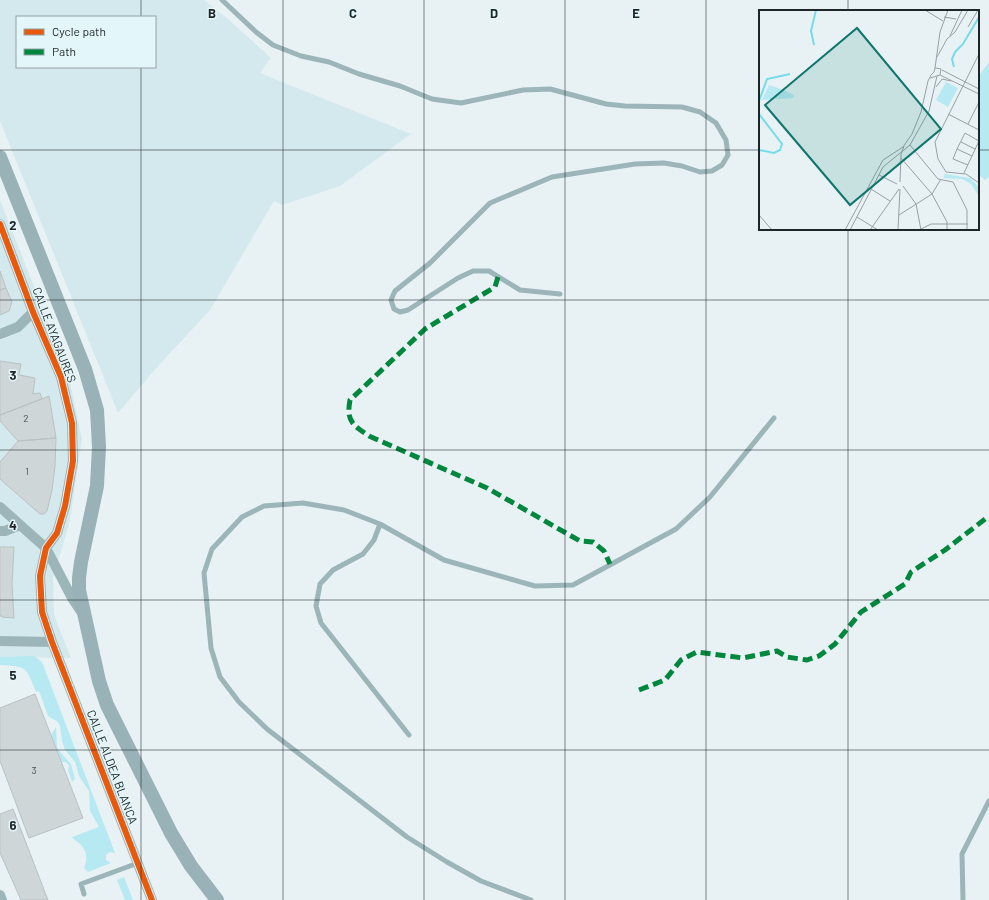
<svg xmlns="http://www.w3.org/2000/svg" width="989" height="900" font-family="Barlow,sans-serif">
<rect width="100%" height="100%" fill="#e8f2f5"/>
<path fill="#d4e9ed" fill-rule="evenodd" d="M0,0H204L228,19L271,58L260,73L411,134L340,186L282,205L274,201L210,310L159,365L118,413L0,121ZM17,17H155V67H17Z
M0,200L68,373L82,439L70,520L53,579L54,615L71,658L0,657Z"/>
<path fill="#b7e9f2" d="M989,62V177L985,180L978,174V77Z
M34,656L42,662L115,853L110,852L106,855V860L111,863L88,872L84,868C88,859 87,850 79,843C76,841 74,840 72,837L99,827L90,811L89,791L79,776L75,762L65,750L62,741L60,726L58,722L48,716L39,691L36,692C26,667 27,666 0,665V657Z
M56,727L57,747L61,753L71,764L75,779L72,782L68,770L69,765L65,762H61L51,735Z
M124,877L133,900H125L117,880Z"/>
<path fill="#ced6d8" stroke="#b9c1c3" d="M0,271L6,288L0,290Z
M6,288L12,302L9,311L0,315V290Z
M0,361L21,364L19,375L35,378L33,394L40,393L42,399L0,415Z
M49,396L56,438L18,441L0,421V415Z
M56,438L55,466L52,490L47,511L44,514H40L0,479V462L18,441Z
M0,547H14L12,584L14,618L2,617V616H0Z
M35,694L83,818L29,838L0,761V708Z
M13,809L46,895L48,900H21L0,853V814Z"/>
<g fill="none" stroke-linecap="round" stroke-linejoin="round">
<path stroke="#9bb5b9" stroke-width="5" d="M222,0L256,32L273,45L301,56L329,62L359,74L400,86L432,99L461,103L523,90L550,89L606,104L625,106L682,107L700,112L716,123L726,140L728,155L722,165L712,171L700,172L682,166L664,163L635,164L552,177L490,203L430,263L395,291L391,300L394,309L400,312L408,310L458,278L473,271H489L520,290L560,294
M380,524L374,540L363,554L333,570L320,584L316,606L321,623L409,735
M84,894L81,884L138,863
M531,900L481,881L447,862L407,837L267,729L239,702L220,677L211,648L204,573L212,549L242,517L264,506L303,503L344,510L380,524L444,560L535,586L573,585L676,529L710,497L774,418
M963,900L962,854L989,801"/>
<path stroke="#9bb5b9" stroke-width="10" d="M0,224L33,312L61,377L72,423L73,461L65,506L57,533L46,548L40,576L42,612L52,642L152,900
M0,334L18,327L33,312
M0,507L46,548L72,598L82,613
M0,531H5L20,525
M0,641L52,642
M0,895L2,900"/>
<path stroke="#98b2b7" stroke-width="14" d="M0,157L85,369L97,410L99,447L97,486L81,562L79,578V590L99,681L107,705L171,833L191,866L217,900"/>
<path stroke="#00873e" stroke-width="5" stroke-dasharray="10 5" stroke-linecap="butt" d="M498,277L495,287L425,329L350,400C346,422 353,425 369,436L487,488L580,541L593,542L604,551L610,564
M639,690L665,680L681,660L697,652L743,658L777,651L787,657L807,660L819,656L835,644L861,612L905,584L911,572L945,550L989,516"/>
<defs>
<path id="cycleway" d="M0,224L33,312L61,377L72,423L73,461L65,506L57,533L46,548L40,576L42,612L52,642L152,900"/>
</defs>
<use href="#cycleway" stroke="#e3f6fa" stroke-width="8"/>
<use href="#cycleway" stroke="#e8590c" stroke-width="6"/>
</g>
<path fill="none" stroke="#1e2526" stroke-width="1" stroke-opacity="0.55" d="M141,0V17M283,0V900M424,0V900M565,0V900M706,0V900M848,0V11M141,67V900M0,150H760M978,150H989M848,229V900M0,300H989M0,450H989M0,600H989M0,750H989"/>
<g text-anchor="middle" stroke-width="3" stroke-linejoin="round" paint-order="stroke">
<g font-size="10" fill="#4a5152">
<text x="26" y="422">2</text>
<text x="27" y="475">1</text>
<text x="34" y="774">3</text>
</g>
<g font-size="12" fill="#1e2526" stroke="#e3f6fa">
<text transform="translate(54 335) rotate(69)" y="4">CALLE AYAGAURES</text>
<text transform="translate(112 767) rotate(69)" y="4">CALLE ALDEA BLANCA</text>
</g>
</g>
<g transform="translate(759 10)">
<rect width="220" height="220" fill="#e8f2f5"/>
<path d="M187,72L199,78L189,97L177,90ZM10,75L25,80L35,85L34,88L3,90ZM186,164L211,168L220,177V186L212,174L203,169L184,168Z" fill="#b7e9f2"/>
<path fill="none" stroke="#76dcea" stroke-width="2" d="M55,35L52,21L57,0M195,57L193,49L196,42L204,34L220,7M0,91L8,69L31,64M0,104L23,134L21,140L15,143L0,140"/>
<path fill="none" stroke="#97a0a2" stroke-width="1" d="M166,0L184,11M185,7L197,9M209,17L219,0M191,26L203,0M220,44L176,132L179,149L187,162L207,164L220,173M178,47L188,29L196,22L209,0M176,58L181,22L189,0M183,60L220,79M181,65L220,84M177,77L183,69L192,71M189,104L220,120M209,114L220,92M202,132L216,139M151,135L179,169L194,172L208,200V220M198,139L213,146M142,148L173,184L188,212V220M209,155L194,149L198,139L206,123L220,131M205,163L220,131M120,165L138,174M141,172L142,144L145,136M144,176L157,194L162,220M112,179L131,191M0,205L13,220M140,205L173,184L182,169M98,207L119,220M162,219L172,214H209M86,220L124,150L144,137L153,124L162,102L169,71L172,65L175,62L176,58L182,59L181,65L171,68M91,220L124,157L151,135L170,101L178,66M111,220L140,179M139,220L141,179"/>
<path fill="#0f766e" fill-opacity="0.15" stroke="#0f766e" stroke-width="2" d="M98,18L182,119L91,195L6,95Z"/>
<rect width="220" height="220" fill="none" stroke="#1e2526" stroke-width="2"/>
</g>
<g font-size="13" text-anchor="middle" font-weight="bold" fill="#1e2526" stroke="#e3f6fa" stroke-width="3" stroke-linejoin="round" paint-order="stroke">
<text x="212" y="18">B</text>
<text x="353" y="18">C</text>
<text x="494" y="18">D</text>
<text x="636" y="18">E</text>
<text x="13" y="230">2</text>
<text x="13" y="380">3</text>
<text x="13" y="530">4</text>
<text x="13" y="680">5</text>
<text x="13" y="830">6</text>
</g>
<rect x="16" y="16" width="140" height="52" fill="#e3f6fa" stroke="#94a2a5"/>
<rect x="24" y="29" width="20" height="6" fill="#e8590c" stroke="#94a2a5"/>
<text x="52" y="36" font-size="12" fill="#1e2526">Cycle path</text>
<rect x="24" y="49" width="20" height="6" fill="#00873e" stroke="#94a2a5"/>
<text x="52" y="56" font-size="12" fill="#1e2526">Path</text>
</svg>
